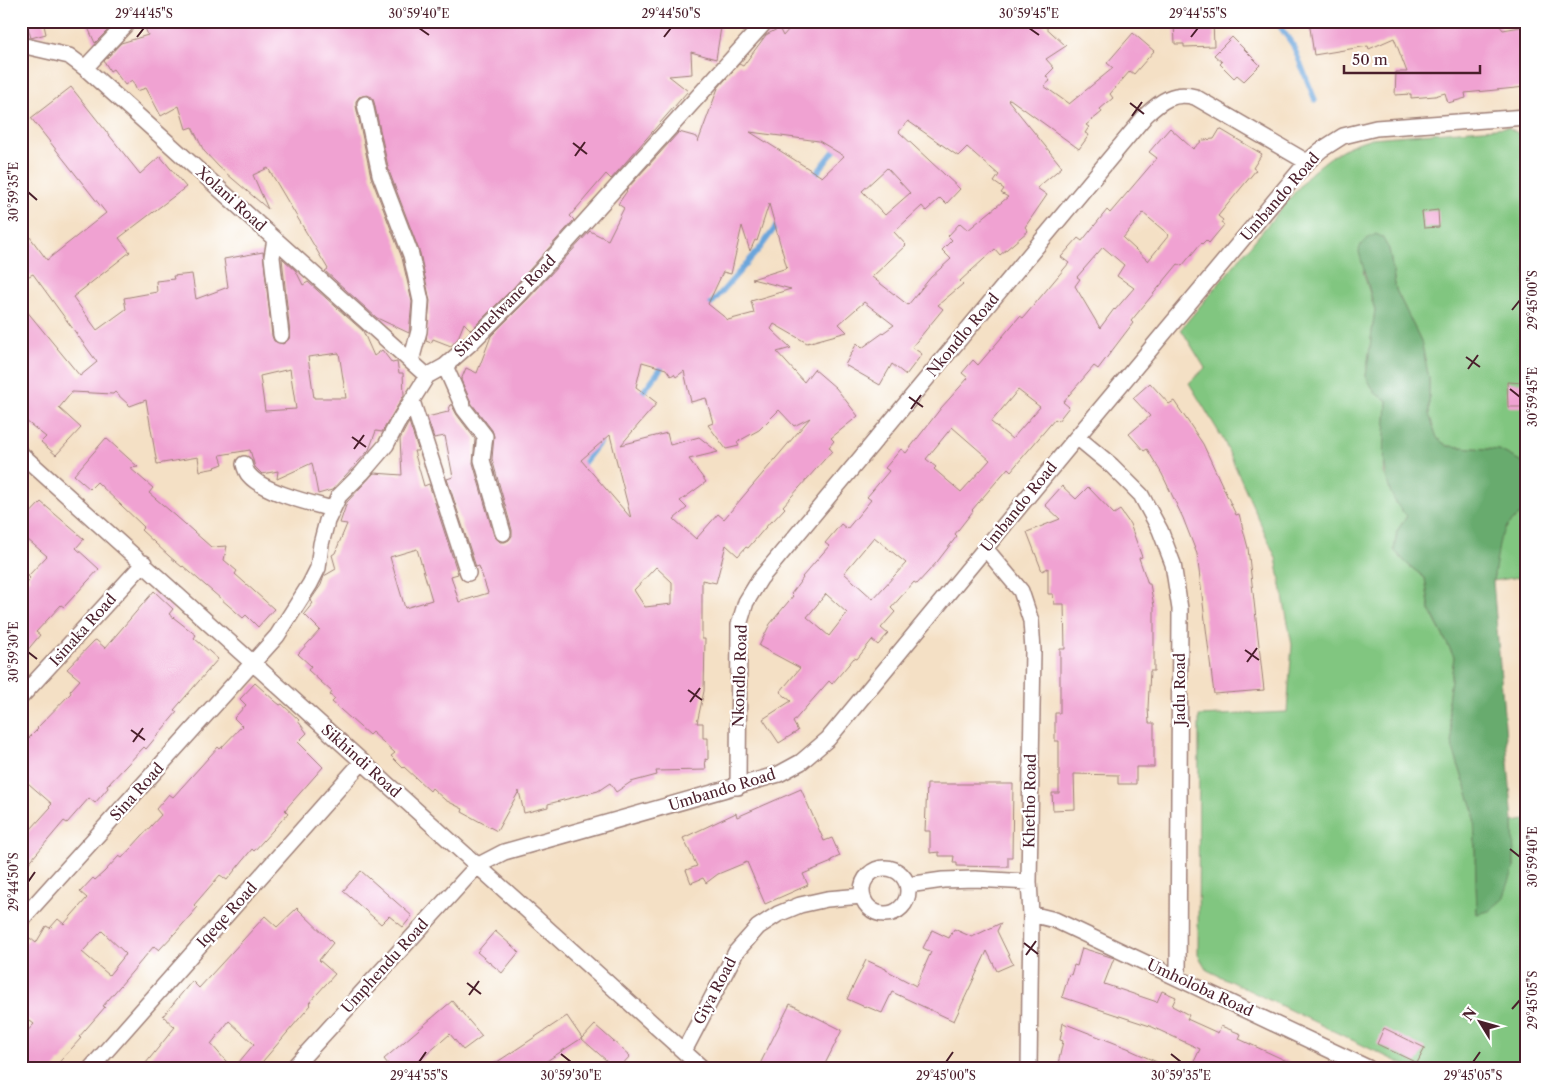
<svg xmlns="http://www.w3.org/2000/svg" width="1547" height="1089" font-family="'Libre Caslon Text',serif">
<rect width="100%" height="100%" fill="#fff"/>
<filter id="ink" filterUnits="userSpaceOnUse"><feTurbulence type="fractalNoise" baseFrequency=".02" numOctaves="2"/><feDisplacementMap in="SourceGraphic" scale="10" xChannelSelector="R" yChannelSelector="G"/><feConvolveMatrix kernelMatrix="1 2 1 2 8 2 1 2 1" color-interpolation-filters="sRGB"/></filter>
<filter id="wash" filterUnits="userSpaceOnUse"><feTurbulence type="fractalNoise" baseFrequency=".0096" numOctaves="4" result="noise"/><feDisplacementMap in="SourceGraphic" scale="20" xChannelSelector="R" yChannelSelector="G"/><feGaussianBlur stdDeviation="1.12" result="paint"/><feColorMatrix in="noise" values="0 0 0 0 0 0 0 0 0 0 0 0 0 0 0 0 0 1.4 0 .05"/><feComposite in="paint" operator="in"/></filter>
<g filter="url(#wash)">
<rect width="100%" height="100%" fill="#f4e0c5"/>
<path fill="#81c680" stroke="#667256" d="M1508,127L1521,135L1526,204V464L1499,450L1447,446L1437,438L1429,414V378L1421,341L1396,290L1389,249L1363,271L1375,310L1366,376L1375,393L1387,400L1384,473L1402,511L1407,516L1397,531L1394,550L1407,564L1425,578L1430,611L1454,657L1448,701L1453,749L1474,811L1477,914L1514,868L1513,822L1526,820V1068H1410L1207,970L1198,955L1199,716L1287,712L1292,645L1276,558L1223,439L1189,383L1205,368L1181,329L1310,174C1332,155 1344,146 1372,138Z
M1526,509V576L1493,581L1499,539L1508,525Z"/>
<path fill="#68ab6e" stroke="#59654c" d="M1376,234L1382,237L1389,249L1396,290L1421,341L1429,378V414L1437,438L1447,446L1499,450L1526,464V509L1508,525L1500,539L1493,581L1513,822L1514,868L1503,899L1489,911L1477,914L1474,811L1453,749L1448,701L1454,657L1430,610L1425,578L1407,564L1394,550L1397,531L1407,516C1375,487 1386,439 1387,400L1375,393L1366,376L1375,310L1359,252C1360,241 1367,239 1376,234Z"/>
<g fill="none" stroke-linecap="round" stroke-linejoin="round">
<path stroke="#6ba5db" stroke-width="5.5" d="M1276,21L1293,45L1315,100
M813,178L838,146
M706,310L761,247L780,221
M639,397L665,363
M580,468L600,442"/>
</g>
<g id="blocks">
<path fill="#f0a2d2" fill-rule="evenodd" d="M26,21H43L46,34L31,38Z
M85,21H109L112,26L95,43Z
M142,21H722L716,59L691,52L692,74L669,76L688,91L611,179L606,174L570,216L574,220L513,288L471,330L464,323L458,338L451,346L433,339L431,343L426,341L430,301L420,253L389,171L374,102L372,97L367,95L359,97L356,101V106L371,177L402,258L412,302L409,333L377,318L325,271L328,269L268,168L253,175L268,209L219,167L204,151L192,127L186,129L179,106L161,116L146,88L137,91L132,80L125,85L113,69L110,71L104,61L121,43L148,35Z
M796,21H1039L1066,46L1046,59L1054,68L1046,76L1050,81L1044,86L1069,104L1113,68L1107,63L1133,33L1154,51L1134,74L1130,71L1110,94L1113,98L1100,109L1102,112L1086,125L1089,127L1085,133L1089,135L1079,149L1010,99L1008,100L1062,167L1037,188L1047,195L1025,227L1028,231L1000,255L995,249L960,281L963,284L938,305L943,309L912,347L922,354L906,375L892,364L880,385L845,365L857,343L862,348L894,325L864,302L839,324L847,332L807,343L774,324L771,329L791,348L777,352L804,382L814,369L836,388L858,416L831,438L834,441L829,447L832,451L783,506L785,508L772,522L771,521L748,548L746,547L738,556L726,545L716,583L702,580V639H705L704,691L697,723H703V738H708V760L705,759L706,770L656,771L657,775L631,782L616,792L610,783L598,791L548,804V807L524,813L519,791L497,831L462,812L463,809L445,800L432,788L430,791L404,767L403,768L391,756L395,753L372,732L369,735L332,702L335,699L330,695L332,692L308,670L311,666L298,654L320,630L304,614L313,603L310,601L321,585L324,576L336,569L332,555L335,553L347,524L340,523L347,502L374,473L402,475L400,439L409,422L418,449V451H414L424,486L429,484L458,574L451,576L459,602L488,593L479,566L476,567L447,479L453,477L445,436L434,438L427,417L448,412L451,404L457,415L475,439L473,463L494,536L500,542H505L509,540L512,536V530L492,459L494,436L492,430L472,404L461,380L466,368L477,373L491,336L527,300L590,231L608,240L624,208L618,204L627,191L626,190L679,132L697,137L698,142L718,88L739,64L743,66L766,35L779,28L783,36ZM908,121L958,156L967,147L999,175L994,182L1004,189L1001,193L1008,197L968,230L960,223L948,236L952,240L942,250L951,259L931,277L908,305L872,277L906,245L894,232L922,206L926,211L940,198L946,204L960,189L899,132ZM750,132L819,141L844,156L822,177ZM887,168L910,193L885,215L862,191ZM769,204L787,268L752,279L791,289L751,301L754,313L728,320L708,304L723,272L731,274L742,226L750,251L755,240L757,241ZM642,362L666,369L671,376L674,374L676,377L684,371L691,402L706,398L713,423L708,425L726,449L739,446L737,442L759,430L779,410L794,426L810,418L724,519L718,514L696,539L674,519L687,508L680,501L706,482L689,459L718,452L699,437L670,445L667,433L621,445L657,403L636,387ZM610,435L613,447L631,518L581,460ZM417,549L432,600L405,608L390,557ZM656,567L672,582V604L645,607L634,590Z
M1174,21H1213L1214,46L1184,47V44H1175Z
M1309,21H1496L1503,30L1526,26V87L1465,93L1466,98L1448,103L1445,93L1435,96L1411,98V94L1395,95L1396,72H1407L1394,38L1369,49L1368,46L1314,55Z
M1232,37L1260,65L1244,81L1237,75L1234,78L1220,64L1222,62L1214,55Z
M71,87L140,174L160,156L186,187L119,238L130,252L73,297L97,330L126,309L124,298L157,292L156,281L174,279L173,276L192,274L196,299L228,287L224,259L263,252L272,336L274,341L283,344L289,339L290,334L282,258L296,271L303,285L308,282L363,331L374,356L382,350L392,363L397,362L399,373H403L404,395L382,432L376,431L369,450L332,490L318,494L312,463L277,479L278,471L262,474L255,467L250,450L220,455L223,464L215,467L216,468L200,471L198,457L157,464L146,400L130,406L115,392L113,394L72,392L59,408L81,428L56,455L41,442L46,437L21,417V304L80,376L97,362L33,274L21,280V225L47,260L106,213L31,118ZM339,353L346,398H314L308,357ZM290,369L296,409L265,411L260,376Z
M1170,128L1193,149L1203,140L1214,139L1220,129L1262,154L1253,168L1256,170L1218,216L1223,220L1221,223L1224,225L1209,243L1206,240L1202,244L1201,243L1182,266L1178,264L1131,321L1133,323L1098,369L1094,366L1063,402L1069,407L1058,421L1055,419L1011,471L1008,468L972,510L973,511L955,534L957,536L937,562L917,584L914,582L891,608L895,612L881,628L888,634L878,645L872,640L857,659L854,658L832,684L829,681L793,722L798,731L779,743L763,719L791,701L780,692L800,668L759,646L770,624L793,596L791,594L803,578L802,577L829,546L825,543L841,524L847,529L871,500L867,497L889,471L885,468L901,449L906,453L941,408L968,378L962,373L973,360L978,365L1020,316L1023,318L1069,263L1061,257L1078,238L1082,241L1107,210L1110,213L1157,158L1149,152ZM1143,213L1169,235L1148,261L1123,238ZM1103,247L1124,265L1117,276L1134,288L1115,310L1114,309L1100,328L1075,286L1080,279L1077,277ZM1018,390L1040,407L1012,439L991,422ZM952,427L990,460L961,492L934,469L936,467L926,459ZM874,537L906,563L873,599L844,573ZM826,594L847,613L829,636L807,617Z
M1438,210L1439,227L1424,228L1422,212Z
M1507,382L1526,383V407H1508Z
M1150,383L1169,404L1174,401L1189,423L1203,444L1236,515L1239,514L1248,548L1264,690L1214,694L1197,554L1183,518L1162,474L1147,449L1144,451L1129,434L1150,416L1133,398Z
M106,438L138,467L130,468L153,488L149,493L176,516L211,547L227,546L224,560L237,571L235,574L274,609L258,627L246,615L243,618L183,566L182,567L169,556L141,530L144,527L97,482L90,489L74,475Z
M1062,486L1076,499L1088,487L1114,514L1120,510L1130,524L1142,557L1139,558L1148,584H1150L1154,606V671H1150L1148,708L1149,723H1154V767H1136V784H1118V775L1074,774L1075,809L1053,810L1052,793H1059V741H1055V713H1060V649H1065L1064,604H1054L1053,594H1048V568L1042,571L1027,532L1060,519L1045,505Z
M41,502L84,539L76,548L99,569L64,607L61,605L36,632L40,635L21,658V587L30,578L28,576L47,556L21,534V523Z
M154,591L173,609L169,614L196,635L194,638L218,659L174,710L177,712L146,749L144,747L107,786L108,788L95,803L89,798L67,823L64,821L21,872V840L50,808L49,807L52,804L21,777V746L38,729L37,728L71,693L70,691L80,680L67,669L94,641L96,640L105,648Z
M255,683L275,701L280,705L282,704L299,720L298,721L307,733L298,742L323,767L285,810L288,813L282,820L254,851L252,849L227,880L220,875L194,905L197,908L176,932L159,950L154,946L103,1006L105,1007L79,1037L81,1038L54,1068H21V1038L34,1024L21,1014V948L30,938L36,943L46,926L50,928L58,919L64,924L87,898L80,892L93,878L95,880L104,872L119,856L122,858L161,815L156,809L169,794L173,797L218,747L220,749L242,726L234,718L246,705L240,699ZM102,931L126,954L109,975L82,952Z
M927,784H1013L1012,857H1008V867L957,866V863H953L954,856H939V852L930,853V831H925Z
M801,789L824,841L832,838L840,856L831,860L832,862L803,874L808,885L765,904L747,862L718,874L706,883L703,878L691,883L686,870L697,866L683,838L736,813L737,817Z
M361,871L412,916L403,927L389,916L381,924L343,891Z
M297,908L333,943L319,960L335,974L309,1003L311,1005L257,1068H234L254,1044L229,1021L211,1044L232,1068H142L175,1027L163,1016L192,981L199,988L265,916L277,927Z
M1001,923L997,931L1013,964L997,971L987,951L954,1021L892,992L882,1013L865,1006V1007L847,999L866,960L886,969V970L916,986L931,952L923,948L932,930L949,938L954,929L972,937Z
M495,931L519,952L502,973L477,952Z
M1082,948L1114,958L1104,984L1157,1002L1162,991L1176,997L1172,1006L1189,1015L1187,1019L1218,1033L1221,1026L1241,1034L1239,1039L1302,1068H1191L1200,1049L1150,1026L1062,997L1069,974L1071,975L1074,965L1077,966Z
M452,1001L482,1036L463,1050L450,1034L411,1068H391L384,1059Z
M790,1004L842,1030L823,1068H758Z
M567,1016L582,1038L536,1068H488Z
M1063,1023L1130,1049V1050L1170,1068H1076L1058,1064L1063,1041L1060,1040Z
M595,1025L630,1056L619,1068H615L582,1039Z
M1384,1028L1425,1048L1417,1063L1377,1044Z"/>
</g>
</g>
<g filter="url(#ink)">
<use href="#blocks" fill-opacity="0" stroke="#9f8078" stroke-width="1"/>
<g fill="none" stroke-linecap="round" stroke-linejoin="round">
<defs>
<path id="street" d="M21,45L69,56L85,68L427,376
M85,68L129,21
M365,104L380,174L411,255L421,301L419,331L411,361
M275,239L272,257L281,335
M445,366L464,409L485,436L482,460L503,533
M412,401L468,573
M1077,437L1112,466L1141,495L1160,530L1173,564L1180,609L1178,977
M21,454L702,1068
M244,464C245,468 246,472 249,475C263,492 310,503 332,509
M985,548L1021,591L1031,621L1033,650L1029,882L1031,914L1029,1068
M21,697L144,563
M738,787L739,625L746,602L760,579L1146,115C1161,101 1174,91 1195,97L1307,162
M862 891a23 23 0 1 1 46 0a23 23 0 1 1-46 0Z
M908,885L943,880L975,879L1029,882
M1031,914L1055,920L1368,1068
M21,920L277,636L310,584L318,568L321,544L327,521L339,496L362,473L386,445L397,424L427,376L445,366L471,343L520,294L766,21
M684,1051L736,952L758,927L778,914L800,905L827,899L862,896
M91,1068L362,762
M293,1068L477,866L504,852L779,774L801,762L828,739L1077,437L1307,162L1321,150L1343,136L1376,128L1526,117"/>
</defs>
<use href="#street" stroke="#9f8078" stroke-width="18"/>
<use href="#street" stroke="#fff" stroke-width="15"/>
</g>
</g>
<path fill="none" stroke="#4a1f2b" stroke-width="2" d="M419,28L429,35M1029,28L1039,35M137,37L144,28M664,37L671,28M1191,37L1198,28M1130,103L1144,114M1132,116L1142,102M573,143L587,154M575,156L585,142M28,192L37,200M1512,310L1520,300M1466,357L1480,367M1468,369L1478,355M1510,389L1520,397M909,397L923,407M911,409L921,395M352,437L366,447M354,449L364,435M1245,650L1259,660M28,652L37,659M1247,662L1257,648M688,690L702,700M690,702L700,688M131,730L145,740M133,742L143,728M1510,849L1520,857M28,882L35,872M1024,943L1038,954M1026,955L1036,941M467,983L481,994M469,995L479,981M1512,1009L1520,1000M561,1054L571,1062M1171,1054L1181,1062M419,1062L426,1052M946,1062L953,1052M1473,1062L1480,1052"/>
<g text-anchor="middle" stroke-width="4.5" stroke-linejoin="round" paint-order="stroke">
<g font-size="15" fill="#4a1f2b" stroke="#fff">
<text transform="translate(1280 197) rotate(-49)" y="5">Umbando Road</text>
<text transform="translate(231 199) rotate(42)" y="5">Xolani Road</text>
<text transform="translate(505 306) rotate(-45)" y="5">Sivumelwane Road</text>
<text transform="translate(963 335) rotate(-50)" y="5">Nkondlo Road</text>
<text transform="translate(1019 507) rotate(-51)" y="5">Umbando Road</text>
<text transform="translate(83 630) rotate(-48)" y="5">Isinaka Road</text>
<text transform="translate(740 676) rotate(-88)" y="5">Nkondlo Road</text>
<text transform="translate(1180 689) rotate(-90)" y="5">Jadu Road</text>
<text transform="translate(361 761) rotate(42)" y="5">Sikhindi Road</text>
<text transform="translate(722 790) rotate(-17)" y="5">Umbando Road</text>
<text transform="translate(137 792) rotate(-48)" y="5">Sina Road</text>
<text transform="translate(1030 801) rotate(-89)" y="5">Khetho Road</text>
<text transform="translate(227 915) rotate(-48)" y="5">Iqeqe Road</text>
<text transform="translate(385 966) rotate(-48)" y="5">Umphendu Road</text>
<text transform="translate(1200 988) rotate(25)" y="5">Umholoba Road</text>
<text transform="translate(715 991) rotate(-62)" y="5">Giya Road</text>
</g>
</g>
<rect width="1547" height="1089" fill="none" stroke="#fff" stroke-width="55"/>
<g transform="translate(1480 1022) rotate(307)" stroke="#ffffff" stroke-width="4" paint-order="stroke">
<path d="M0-4L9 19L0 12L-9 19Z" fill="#4a1f2b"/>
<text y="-8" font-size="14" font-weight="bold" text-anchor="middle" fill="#4a1f2b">N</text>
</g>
<path d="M1344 65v8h136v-8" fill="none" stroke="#4a1f2b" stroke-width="2.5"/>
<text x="1352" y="65" font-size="15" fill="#4a1f2b" stroke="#ffffff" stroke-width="4" paint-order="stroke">50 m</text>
<rect x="28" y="28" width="1492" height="1034" fill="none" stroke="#4a1f2b" stroke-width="2"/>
<g font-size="12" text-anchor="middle" fill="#4a1f2b">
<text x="144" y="18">29°44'45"S</text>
<text x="419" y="18">30°59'40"E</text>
<text x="671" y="18">29°44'50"S</text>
<text x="1029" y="18">30°59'45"E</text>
<text x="1198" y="18">29°44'55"S</text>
<text transform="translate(14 192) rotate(-90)" y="4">30°59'35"E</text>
<text transform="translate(1533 300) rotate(-90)" y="4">29°45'00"S</text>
<text transform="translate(1533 397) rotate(-90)" y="4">30°59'45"E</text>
<text transform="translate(14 652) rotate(-90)" y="4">30°59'30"E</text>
<text transform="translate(1533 857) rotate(-90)" y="4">30°59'40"E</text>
<text transform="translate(14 882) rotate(-90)" y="4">29°44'50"S</text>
<text transform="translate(1533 1000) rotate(-90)" y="4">29°45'05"S</text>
<text x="419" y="1080">29°44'55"S</text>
<text x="571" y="1080">30°59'30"E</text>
<text x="946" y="1080">29°45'00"S</text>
<text x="1181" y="1080">30°59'35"E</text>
<text x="1473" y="1080">29°45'05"S</text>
</g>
</svg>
